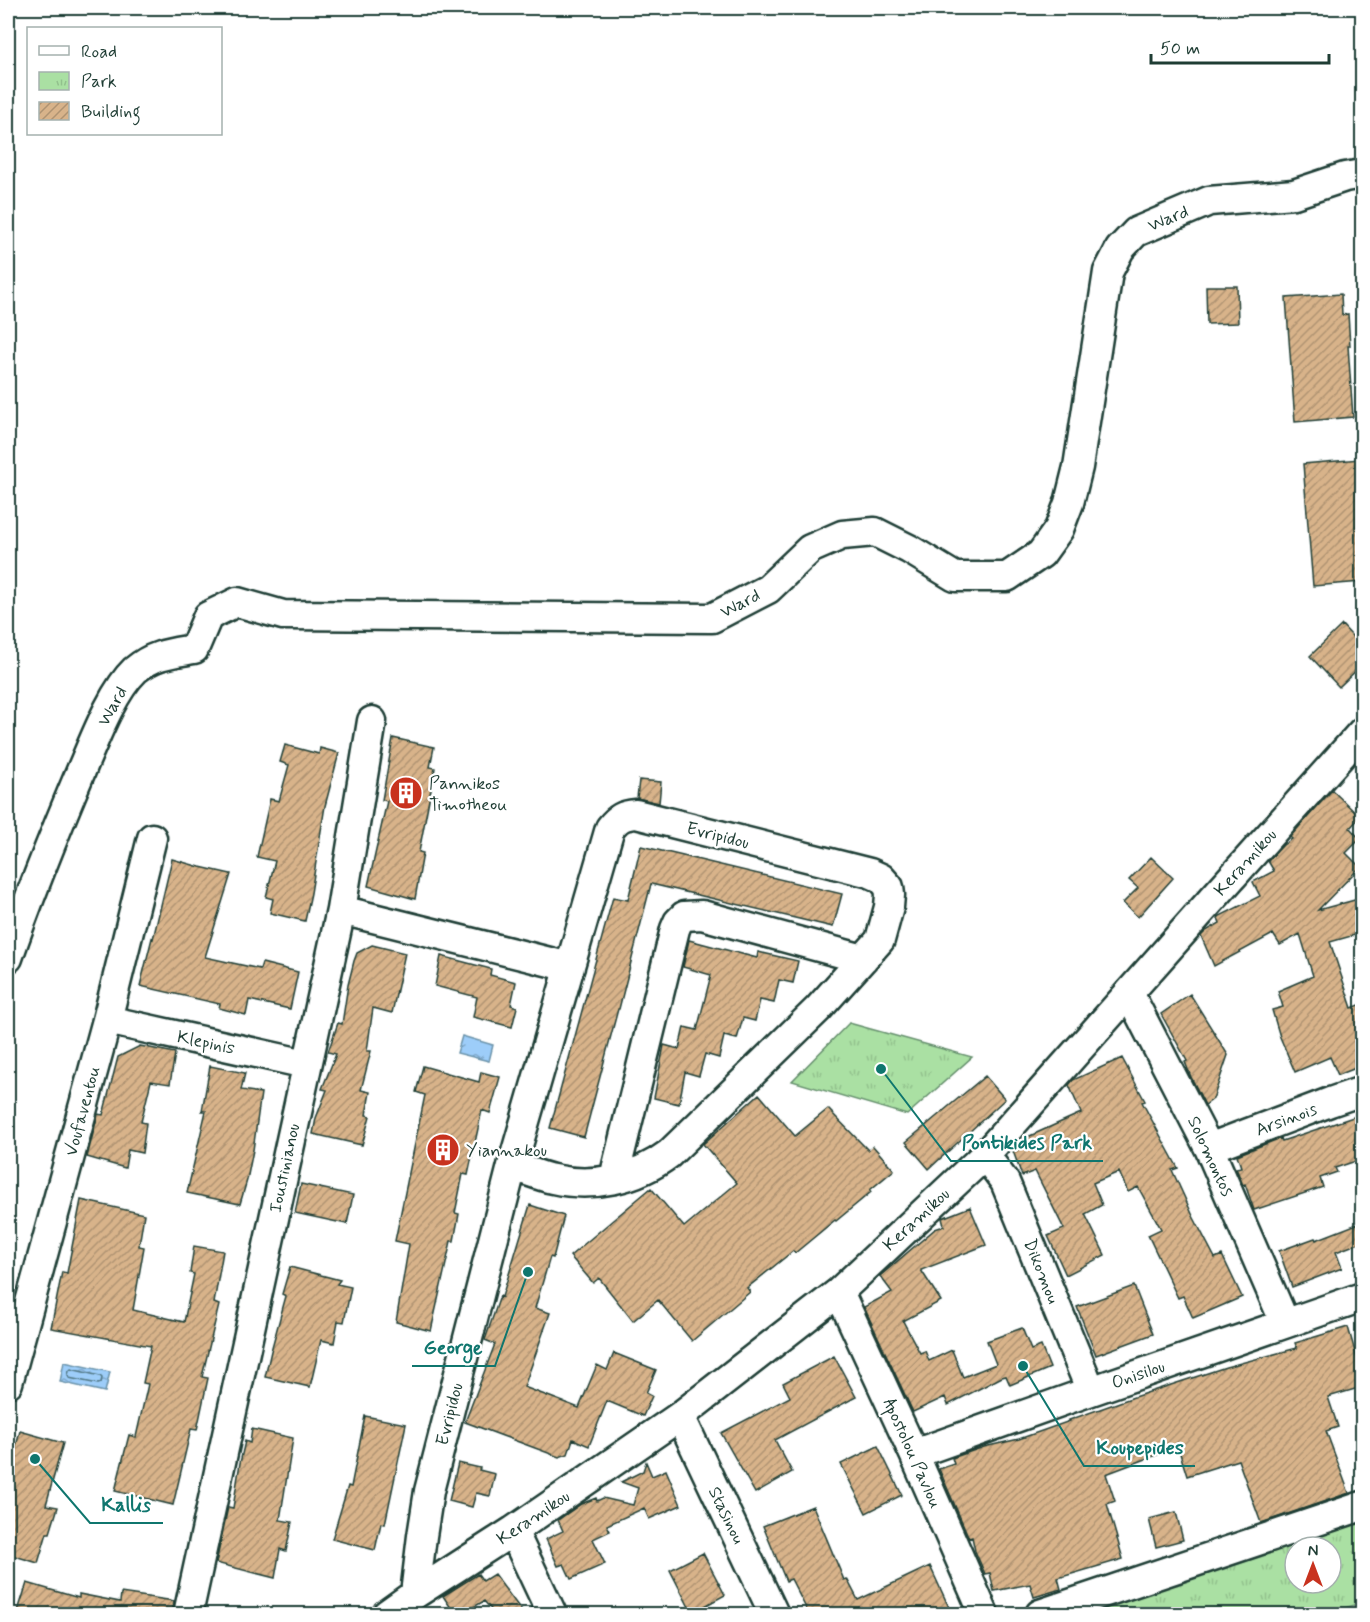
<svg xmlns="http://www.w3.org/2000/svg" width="1370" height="1622" font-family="Mynerve,sans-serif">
<defs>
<pattern id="park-tufts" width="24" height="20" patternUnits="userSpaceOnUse" patternTransform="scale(1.5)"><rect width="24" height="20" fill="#aae0a3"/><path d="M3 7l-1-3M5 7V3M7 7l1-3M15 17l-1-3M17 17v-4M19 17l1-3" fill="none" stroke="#92c18d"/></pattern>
<pattern id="water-ripples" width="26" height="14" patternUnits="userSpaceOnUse" patternTransform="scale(1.5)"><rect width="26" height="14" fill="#9dcdf9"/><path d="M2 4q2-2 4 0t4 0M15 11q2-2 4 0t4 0" fill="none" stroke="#7fa8ca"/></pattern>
<pattern id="building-hatch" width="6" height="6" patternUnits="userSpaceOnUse" patternTransform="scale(1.5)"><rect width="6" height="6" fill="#d8b38a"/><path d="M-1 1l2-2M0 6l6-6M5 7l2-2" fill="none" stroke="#af9372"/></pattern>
</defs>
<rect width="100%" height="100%" fill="#fff"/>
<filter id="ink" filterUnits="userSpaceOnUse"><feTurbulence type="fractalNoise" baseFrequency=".0167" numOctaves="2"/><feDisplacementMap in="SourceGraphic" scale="12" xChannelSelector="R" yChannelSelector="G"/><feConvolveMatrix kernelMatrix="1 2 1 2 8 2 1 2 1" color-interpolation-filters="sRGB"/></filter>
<g filter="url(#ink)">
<path fill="url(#park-tufts)" stroke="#648e6c" stroke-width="1.5" fill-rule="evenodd" d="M849,1023L972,1057L907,1115L792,1081Z
M1362,1518V1603L1324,1614H1077ZM1295,1547H1331V1583H1295Z"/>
<path fill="url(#water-ripples)" stroke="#6b93aa" stroke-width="1.5" d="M462,1036L493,1045L489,1061L457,1053Z
M64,1362L110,1372L105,1392L60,1382Z"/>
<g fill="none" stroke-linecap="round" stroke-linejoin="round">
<path stroke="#517783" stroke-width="1.5" d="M71,1369L100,1376L102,1378L101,1383L98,1384L69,1378L68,1375L69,1371Z"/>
</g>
<path fill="url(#building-hatch)" stroke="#1f3d34" stroke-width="1.5" d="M1206,286H1237L1238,323L1207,324Z
M1341,294L1342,315L1348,314L1350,346H1348L1353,417L1295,422L1286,298Z
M1360,459L1362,494V582L1313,586L1303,464Z
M1342,625L1362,647V665L1339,687L1310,656Z
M393,738L434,747L430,767L435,768L419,852L423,853L415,899L368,886L387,801L382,800Z
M285,745L319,754L320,748L339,753L325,806L311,893L305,921L270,913L273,899L266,897L275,861L257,857L270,799L279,801L289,765L280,762Z
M639,780L661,782L659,803L637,798Z
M1332,790L1360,817L1350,828L1360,839L1346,853L1360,867L1318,910L1362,898V933L1330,942L1352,1008L1362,1004V1058L1354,1061L1356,1068L1338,1075L1330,1057L1295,1072L1280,1037L1272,1010L1283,1007L1278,991L1313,976L1300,934L1280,945L1273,934L1214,966L1201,936L1206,931L1220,923L1218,918L1220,916L1260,896L1253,882L1274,871L1268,861L1283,845L1292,839L1290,837Z
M641,846L842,894L833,927L651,884L619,1009H618L584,1137L550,1128L613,897L628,900Z
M1151,857L1173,878L1138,917L1123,903L1138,888L1129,880Z
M172,859L200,867L231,874L205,957L260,969L262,963L298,972L290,1009L249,1000L246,1015L219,1008L220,1004L140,986L152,938L153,939Z
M689,940L757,958L758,952L798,961L793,983L779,980L774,1003L760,1000L755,1021L743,1018L737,1039L724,1036L719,1058L705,1054L699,1076L685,1072L679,1104L654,1098L664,1045L679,1049L684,1027L697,1030L711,975L683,967Z
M372,945L405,953L392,1013L373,1008L367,1051H371L361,1090L370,1092L366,1115L370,1116L362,1145L313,1134L316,1118L327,1090L322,1089L336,1054L328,1052L338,1023L342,1024L348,985L354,961L357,953Z
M441,956L491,969L490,975L516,982L511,1005L517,1007L512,1027L473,1017L477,997L435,986Z
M1190,994L1228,1055L1213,1099L1205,1105L1191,1077L1185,1062L1187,1061L1161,1014Z
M140,1046L175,1053L170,1084L151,1081L141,1122L146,1123L142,1153L128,1150L125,1168L87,1157L98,1114L103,1115L118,1057Z
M1122,1058L1145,1101L1142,1102L1178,1168L1172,1170L1193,1216L1215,1258L1222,1255L1242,1297L1193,1318L1183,1296L1178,1298L1148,1235L1161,1229L1138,1187L1128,1192L1119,1172L1093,1183L1102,1205L1085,1214L1105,1255L1066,1275L1048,1236L1064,1229L1035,1171L1022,1176L1013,1151L1022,1148L1020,1141L1021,1140L1081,1113L1069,1085L1073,1080Z
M210,1066L245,1073L241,1090L261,1093L253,1150L247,1180L240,1204L187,1193L206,1111H202Z
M423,1066L479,1082L481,1072L500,1077L490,1113L482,1110L468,1175L463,1174L455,1213L459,1214L454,1241H451L431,1331L396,1322L409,1244L395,1241L425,1095L416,1092Z
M985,1076L1005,1099L929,1169L906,1142Z
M759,1094L795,1136L828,1109L868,1150L873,1146L894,1170L870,1190L871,1192L836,1221L835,1220L795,1253L793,1251L747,1288L750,1292L692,1341L658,1300L633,1321L599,1278L593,1283L570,1256L651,1188L684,1227L737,1183L703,1144Z
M1362,1114V1159L1335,1168L1337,1172L1320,1178L1323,1187L1254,1210L1245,1184L1243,1185L1236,1168L1241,1167L1237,1155L1281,1138L1282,1141Z
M301,1184L353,1195L347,1224L295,1213Z
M81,1200L144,1214L139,1246L144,1247L133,1310L184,1322L194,1274L190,1273L194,1246L223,1251L214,1303L219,1305L202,1377L208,1378L197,1430L191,1429L173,1505L115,1491L129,1435L136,1437L148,1384L143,1383L151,1346L51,1328L62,1272L67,1273Z
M530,1205L564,1216L553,1258L550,1257L535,1308L550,1313L524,1387L579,1408L597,1365L607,1370L614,1353L656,1370L646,1393L652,1396L643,1416L607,1401L589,1446L573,1439L568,1454L559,1457L465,1422L495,1344L485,1340L500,1296L502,1297Z
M970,1207L986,1245L921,1270L941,1301L903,1321L920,1353L925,1351L929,1361L952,1350L963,1377L996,1364L987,1341L1022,1328L1031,1350L1041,1346L1050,1368L1010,1385L1006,1376L1002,1377L948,1405L945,1397L913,1412L864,1307L892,1292L880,1276L935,1229L944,1226L942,1218Z
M1362,1222V1242L1336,1252L1342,1268L1292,1287L1279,1251L1315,1238L1316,1240Z
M290,1267L340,1280L337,1284L351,1287L344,1322L338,1321L334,1343L321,1340L310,1387L265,1377L271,1351L286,1296L282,1294Z
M1134,1286L1153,1334L1096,1355L1077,1307Z
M1348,1327L1362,1376V1387L1328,1397L1338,1427L1326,1431L1349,1493L1261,1523L1238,1460L1187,1476L1178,1447L1106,1474L1115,1501L1107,1504L1123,1559L1058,1578L1061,1589L1034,1597L1030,1584L994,1591L990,1573L985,1574L975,1551L972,1537L969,1538L939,1469L954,1464L952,1458L984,1447L1019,1439L1070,1421L1069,1420L1131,1398L1226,1367L1297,1348L1295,1343Z
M834,1356L856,1397L775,1440L792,1472L755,1493L721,1433L790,1397L783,1383Z
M365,1416L406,1424L385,1524L381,1523L375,1550L332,1539L348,1486L351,1487Z
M252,1429L293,1438L280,1520L292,1522L286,1551L280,1549L275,1578L216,1563L228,1507L233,1508L240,1463L245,1441L250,1443Z
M20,1431L63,1443L46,1505L58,1507L50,1533H47L38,1563L8,1554V1477Z
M878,1446L902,1495L866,1513L841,1464Z
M646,1462L652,1476L666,1470L681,1505L649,1519L644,1508L607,1525L610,1531L593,1539L605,1564L571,1579L564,1564L558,1566L546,1539L563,1531L558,1520L581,1504L596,1498L597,1501L603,1498L633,1505L638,1488L621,1482L643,1471Z
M458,1463L480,1468L479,1470L495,1474L490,1496L476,1493L472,1507L449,1501Z
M813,1506L844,1580L847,1579L858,1600L930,1566L952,1614H809L791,1579L786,1581L763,1526Z
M1176,1512L1183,1540L1156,1547L1149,1519Z
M703,1553L725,1595L692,1613L670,1570Z
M478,1574L483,1581L494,1574L524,1614H495L484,1601L462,1614H455L443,1596Z
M27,1583L79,1598V1594L120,1602L121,1593L174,1601L172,1614H17Z"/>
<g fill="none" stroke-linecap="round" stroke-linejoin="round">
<defs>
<path id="minor" d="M341,910L570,967
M8,958C30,893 56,830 83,766C95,738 113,691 135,670C154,654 171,653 194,649L208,616L237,602L283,615L712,618L768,589L810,549L842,535L875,532L909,549L955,577H1007L1041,554L1059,529L1069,503L1078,467L1108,272L1120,249L1136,232L1209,201L1294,194L1345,177L1362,174
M1129,993L1209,1148L1285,1323
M107,1020L306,1064
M1209,1148L1330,1102L1362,1091
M985,1155L1005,1182L1091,1391
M614,1178L675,929L678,922L684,916L702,915L863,959
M839,1292L914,1454L984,1614
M8,1383L107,1020L152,838
M680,1416L774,1614
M914,1454L1091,1391L1362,1297
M513,1531L552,1614
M415,1594L422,1536L429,1491L512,1166L610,828C618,818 623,815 636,814L870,873L881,878L889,887L890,895L889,907L880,940L818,1009L669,1154C636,1179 593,1188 553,1179C539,1176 526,1170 512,1166
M188,1614L341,910L372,721
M387,1614L415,1594L513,1531L680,1416L839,1292L985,1155L1207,905L1362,732
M1040,1614L1362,1506"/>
</defs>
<use href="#minor" stroke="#1f3d34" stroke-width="33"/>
<use href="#minor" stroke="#fff" stroke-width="28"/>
</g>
</g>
<defs>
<symbol id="building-disc" viewBox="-11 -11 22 22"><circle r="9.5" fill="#c8321e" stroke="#fff"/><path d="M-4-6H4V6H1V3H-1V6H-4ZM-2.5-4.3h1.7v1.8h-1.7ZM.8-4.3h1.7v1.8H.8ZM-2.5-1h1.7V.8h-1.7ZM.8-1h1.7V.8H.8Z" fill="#fff"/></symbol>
</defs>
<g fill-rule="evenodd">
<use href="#building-disc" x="387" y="774" width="38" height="38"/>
<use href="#building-disc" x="424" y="1131" width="38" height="38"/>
</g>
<g text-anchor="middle" stroke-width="4.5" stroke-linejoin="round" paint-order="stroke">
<g font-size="18" fill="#1f3d34" stroke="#fff">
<text transform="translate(1168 218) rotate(-22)" y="6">Ward</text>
<text transform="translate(740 603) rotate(-27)" y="6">Ward</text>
<text transform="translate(112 706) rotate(-61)" y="6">Ward</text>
<text transform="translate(718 835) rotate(14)" y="6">Evripidou</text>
<text transform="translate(1245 862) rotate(-48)" y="6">Keramikou</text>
<text transform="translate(206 1042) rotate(12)" y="6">Klepinis</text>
<text transform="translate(82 1111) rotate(-75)" y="6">Voufaventou</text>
<text transform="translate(1286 1119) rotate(-21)" y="6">Arsinois</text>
<text transform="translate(1211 1156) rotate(65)" y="6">Solomontos</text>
<text transform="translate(284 1168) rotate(-78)" y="6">Ioustinianou</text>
<text transform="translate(916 1219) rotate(-43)" y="6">Keramikou</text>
<text transform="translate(1042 1271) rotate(68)" y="6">Dikomou</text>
<text transform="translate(1138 1374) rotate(-19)" y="6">Onisilou</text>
<text transform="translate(449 1414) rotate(-76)" y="6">Evripidou</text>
<text transform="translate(913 1453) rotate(66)" y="6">Apostolou Pavlou</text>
<text transform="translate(727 1515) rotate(64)" y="6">Stasinou</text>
<text transform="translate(533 1517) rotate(-34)" y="6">Keramikou</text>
</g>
<g font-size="18" fill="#1f3d34" stroke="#fff" text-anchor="start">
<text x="429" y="789">Pannikos<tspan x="429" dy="21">Timotheou</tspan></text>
<text x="466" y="1156">Yiannakou</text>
</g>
</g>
<path fill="none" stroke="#0f766e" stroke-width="2" d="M881 1069L951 1161H1103M528 1272L495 1366H412M1023 1366L1084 1466H1195M35 1459L90 1523H163"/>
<g fill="#0f766e" stroke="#fff" stroke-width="2">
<circle cx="881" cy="1069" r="6"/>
<circle cx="528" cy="1272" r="6"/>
<circle cx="1023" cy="1366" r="6"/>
<circle cx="35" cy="1459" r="6"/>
</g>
<g font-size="20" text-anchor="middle" font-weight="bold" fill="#0f766e" stroke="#fff" stroke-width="4.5" stroke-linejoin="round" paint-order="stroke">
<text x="1027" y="1149">Pontikides Park</text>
<text x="453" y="1354">George</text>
<text x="1140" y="1454">Koupepides</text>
<text x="126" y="1511">Kallis</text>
</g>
<rect width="1370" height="1622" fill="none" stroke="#fff" stroke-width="30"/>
<rect x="15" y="15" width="1340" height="1592" fill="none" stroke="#1f3d34" stroke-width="2" filter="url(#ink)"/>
<rect x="27" y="27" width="195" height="108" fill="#ffffff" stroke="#a5b1ae" stroke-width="1.5"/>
<rect x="39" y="46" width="30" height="9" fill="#ffffff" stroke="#a5b1ae" stroke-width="1.5"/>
<text x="81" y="57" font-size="18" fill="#1f3d34">Road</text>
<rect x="39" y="72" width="30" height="18" fill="url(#park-tufts)" stroke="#a5b1ae" stroke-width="1.5"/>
<text x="81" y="87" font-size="18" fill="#1f3d34">Park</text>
<rect x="39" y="102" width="30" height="18" fill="url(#building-hatch)" stroke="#a5b1ae" stroke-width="1.5"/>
<text x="81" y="117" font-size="18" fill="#1f3d34">Building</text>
<g transform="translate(1313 1565)"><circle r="28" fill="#ffffff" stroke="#a5b1ae" stroke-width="1.5"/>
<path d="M0-4.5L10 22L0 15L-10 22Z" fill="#c8321e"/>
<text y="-9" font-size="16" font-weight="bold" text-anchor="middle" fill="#1f3d34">N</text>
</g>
<path d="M1151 54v9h178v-9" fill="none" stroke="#1f3d34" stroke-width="3"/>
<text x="1160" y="54" font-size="18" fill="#1f3d34" stroke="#ffffff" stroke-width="4.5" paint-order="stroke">50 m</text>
</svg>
